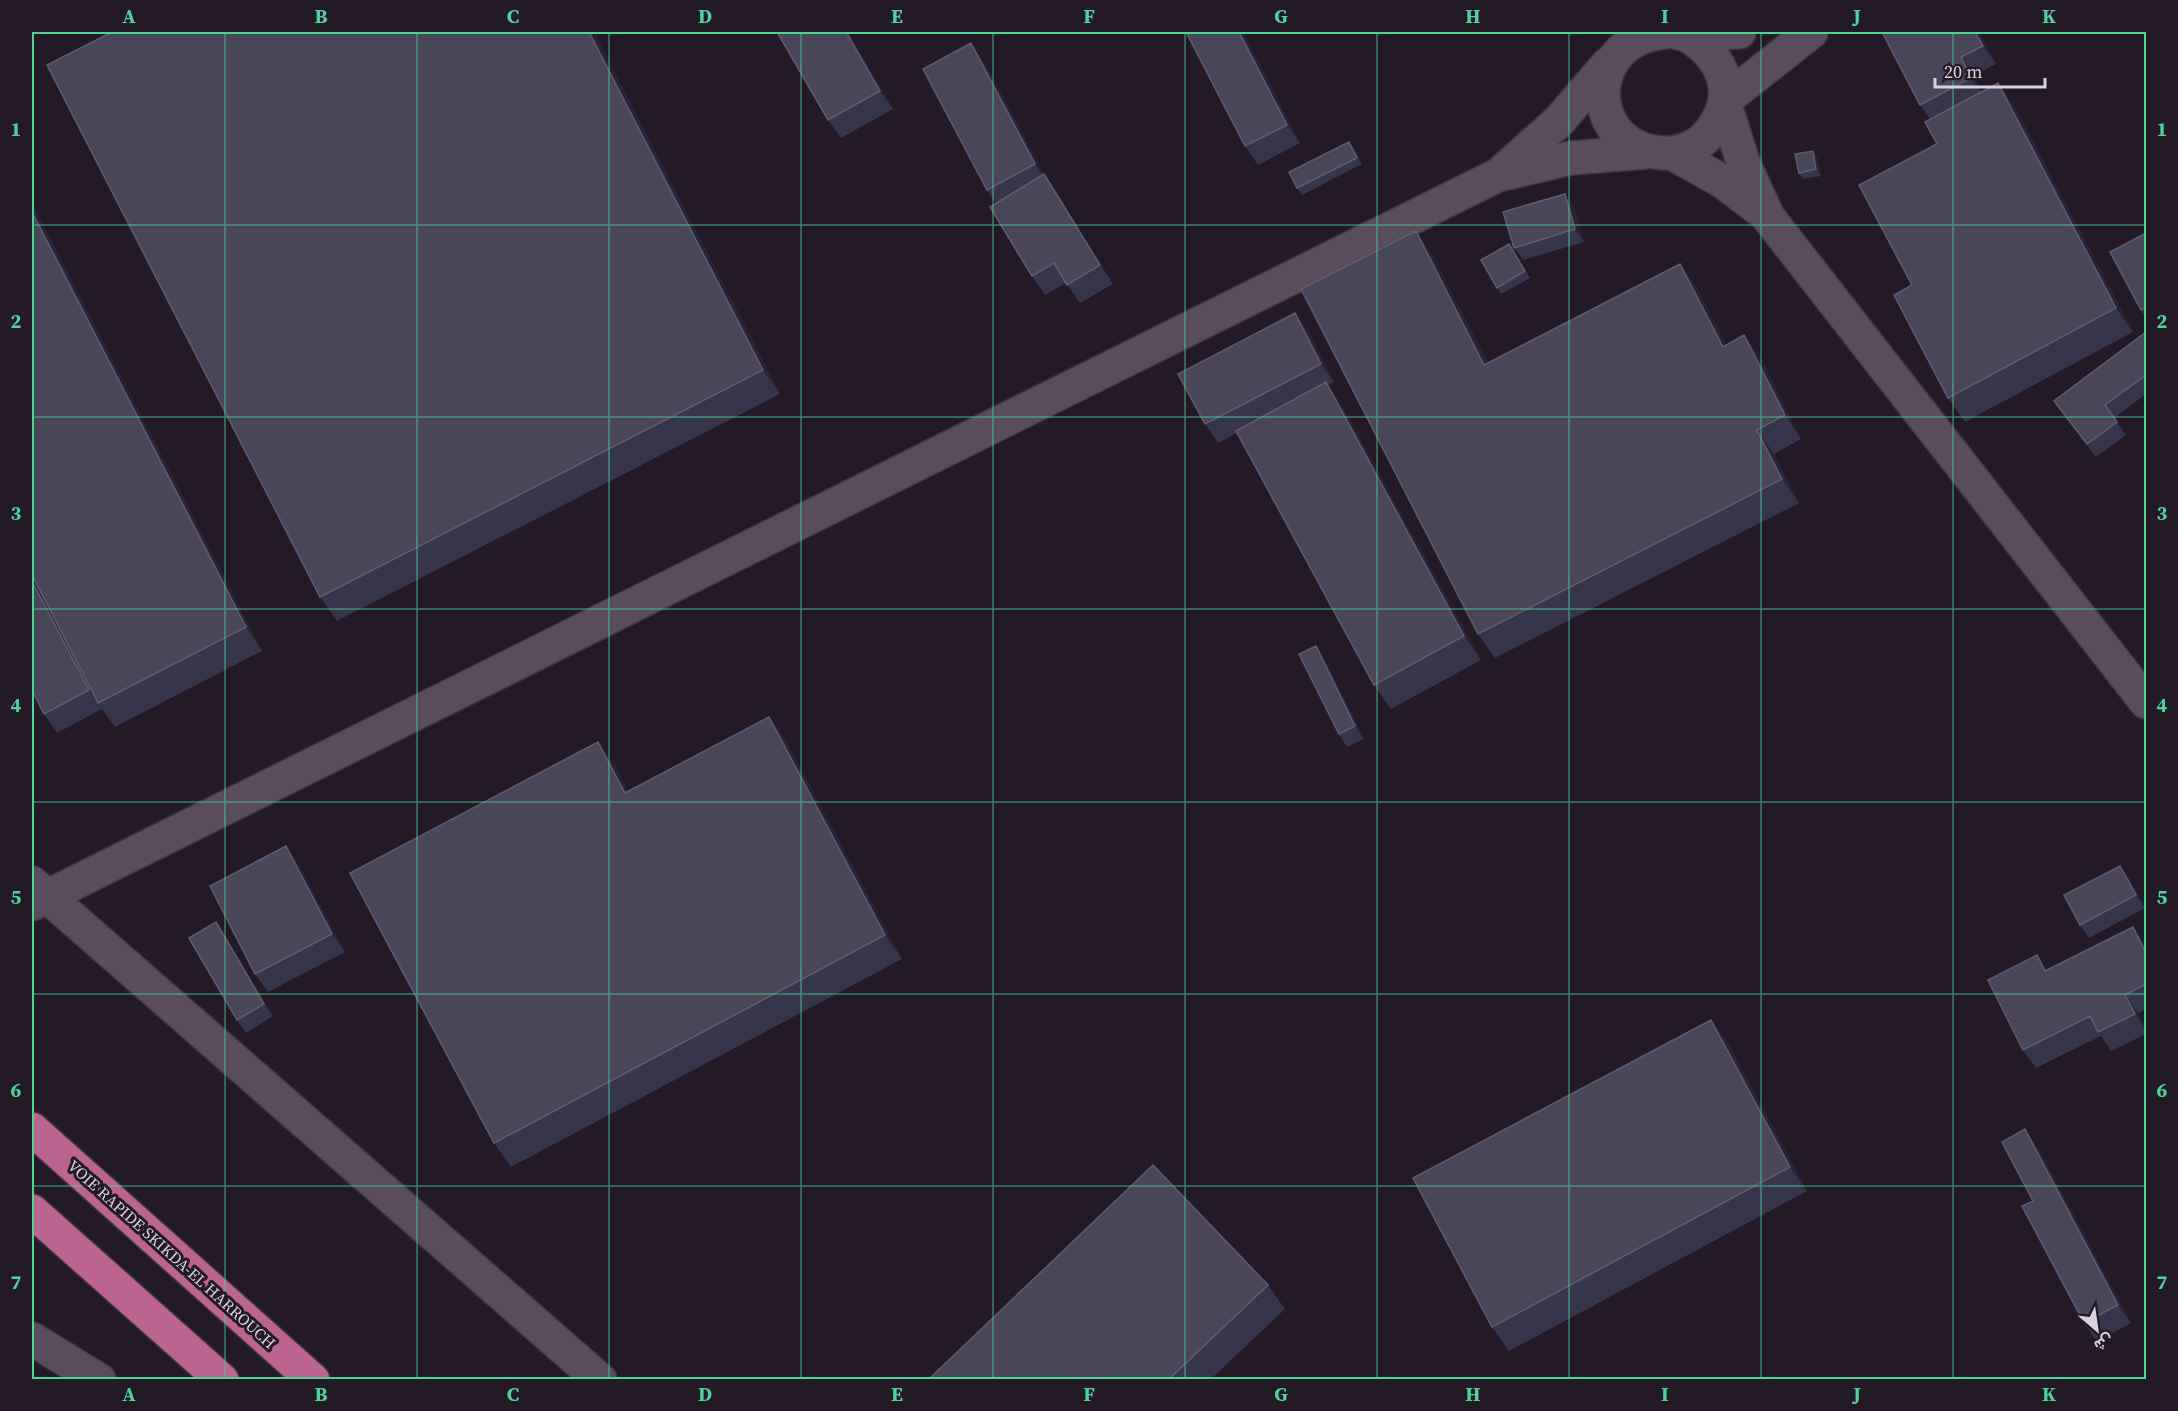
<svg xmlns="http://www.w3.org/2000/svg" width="2178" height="1411" font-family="'Source Serif 4',Vazirmatn,serif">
<rect width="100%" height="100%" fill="#241927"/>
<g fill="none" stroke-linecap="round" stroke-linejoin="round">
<defs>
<path id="minor" d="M1665,32C1583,39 1583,148 1663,153C1681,154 1700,146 1711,131C1739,94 1724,58 1687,35
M1678,33L1687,35L1739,32
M1725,100L1811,32
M1725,105L1743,162L1768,217L2146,702
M1672,153L1722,181L1763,212
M1504,170L1559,121L1608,64
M32,883L600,1380
M32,904L1498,175L1571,158L1646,152
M32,1339L99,1380"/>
<path id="highway" d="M32,1129L313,1380
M32,1211L222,1380"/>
</defs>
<use href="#minor" stroke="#3e3641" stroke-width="36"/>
<use href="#highway" stroke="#3e3641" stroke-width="36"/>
<use href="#minor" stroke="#594d5d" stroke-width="33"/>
<use href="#highway" stroke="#bb648f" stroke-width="33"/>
</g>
<path fill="#37354b" d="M112,32H594L780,394L337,621L320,597Z
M777,32H848L893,109L841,138L828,120Z
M1186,32H1243L1300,143L1258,165L1245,146Z
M1979,32L1996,64L1974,76L1982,92L2015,107L2133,332L1965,422L1948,398L1912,285L1937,144L1930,119L1920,105Z
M984,62L1044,174L1057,193L1113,284L1080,303L1066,283L1045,295L1032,276L996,203L987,190Z
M1354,148L1362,164L1302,195L1297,188Z
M1813,151L1817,158L1821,176L1803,179L1799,173Z
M32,203L262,651L115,727L102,709L57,733L44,714L32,575Z
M1574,207L1584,242L1523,260L1514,248Z
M1416,231L1432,255L1488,363L1680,264L1697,288L1726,345L1744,335L1761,359L1801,439L1774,454L1799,503L1495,658L1478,634Z
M2146,233V319L2141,310Z
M1509,244L1530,278L1501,294L1497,288Z
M1308,331L1334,382L1328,385L1342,406L1481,660L1391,709L1374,685L1237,433L1218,443L1205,424Z
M2146,332V394L2114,418L2126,435L2096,457L2054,401Z
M1316,646L1325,659L1364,739L1347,747L1339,734Z
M769,717L786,741L902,959L511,1167L494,1143L615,766L628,791Z
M299,865L345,952L268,992L255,974Z
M2129,878L2145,908L2089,938L2080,925Z
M216,922L225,935L273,1016L246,1033L237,1020Z
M2133,927L2146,946V1009L2138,1013L2146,1030V1034L2111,1051L2101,1036L2036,1068L2023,1050L2037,955L2047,970Z
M1711,1020L1728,1043L1807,1191L1509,1351L1492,1327Z
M2038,1148L2131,1323L2097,1342L2084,1323L2033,1201Z
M1268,1285L1285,1309L1210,1380H928Z"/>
<path fill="#282336" d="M589,32H594L780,394L763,370Z
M846,32H848L893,109L880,91Z
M1239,32H1243L1300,143L1287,125Z
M1975,32H1979L1996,64L1983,46Z
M971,43L984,62L1048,182L1035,164Z
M1961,57L1974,76L1984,96L1971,78Z
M1998,83L2015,107L2133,332L2116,308Z
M1349,142L1354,148L1362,164L1357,158Z
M1813,151L1817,158L1821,176L1816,169Z
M1044,174L1057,193L1113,284L1100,265Z
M1565,194L1574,207L1584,242L1575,229Z
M32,203L262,651L246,627L32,212Z
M1416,231L1432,255L1501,389L1484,365Z
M1680,264L1697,288L1739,371L1723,347Z
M1295,313L1308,331L1334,382L1321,364Z
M1744,335L1761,359L1801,439L1785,415Z
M1326,382L1342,406L1481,660L1464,636Z
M1757,430L1774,454L1799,503L1782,479Z
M32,575L98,703L89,690L32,581Z
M1316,646L1325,659L1364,739L1355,726Z
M769,717L786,741L902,959L885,935Z
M598,742L615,766L642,817L625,793Z
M286,846L299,865L345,952L332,934Z
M2120,866L2129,878L2145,908L2136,895Z
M216,922L225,935L273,1016L264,1004Z
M2133,927L2146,945V953Z
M2037,955L2050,974L2045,971Z
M2125,995L2138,1013L2146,1031L2135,1014Z
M1711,1020L1728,1043L1807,1191L1790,1167Z
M2025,1129L2038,1148L2131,1323L2118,1305Z"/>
<path fill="#49465a" stroke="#5f5c6e" stroke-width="1.5" d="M112,32H589L763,370L320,597L47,65Z
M777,32H846L880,91L828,120Z
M1186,32H1239L1287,125L1245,146Z
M1882,32H1975L1983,46L1961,57L1971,78L1920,105Z
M971,43L1035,164L987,190L923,69Z
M1998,83L2116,308L1948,398L1894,295L1912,285L1859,185L1937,144L1925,122Z
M1349,142L1357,158L1297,188L1289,172Z
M1813,151L1816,169L1799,173L1795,154Z
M1044,174L1100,265L1067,285L1054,263L1032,276L990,207Z
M1565,194L1575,229L1514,248L1503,212Z
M32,212L246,627L98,703L32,575Z
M1416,231L1484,365L1680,264L1723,347L1744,335L1785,415L1757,430L1782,479L1478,634L1301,289Z
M2146,233V307L2141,310L2110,252Z
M1509,244L1525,271L1497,288L1481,260Z
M1295,313L1321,364L1205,424L1178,374Z
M2146,332V375L2105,405L2117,422L2087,444L2054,401Z
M1326,382L1464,636L1374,685L1236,431Z
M32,581L89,690L44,714L32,690Z
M1316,646L1355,726L1339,734L1299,654Z
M769,717L885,935L494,1143L350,873L598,742L625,793Z
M286,846L332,934L255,974L210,886Z
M2120,866L2136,895L2080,925L2064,895Z
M216,922L264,1004L237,1020L189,938Z
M2133,927L2146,953V984L2125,995L2135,1014L2098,1032L2090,1016L2023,1050L1988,980L2037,955L2045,971Z
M1711,1020L1790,1167L1492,1327L1413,1178Z
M2025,1129L2118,1305L2084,1323L2022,1206L2033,1201L2002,1142Z
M1153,1165L1268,1285L1168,1380H928Z"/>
<path fill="none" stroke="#4fd399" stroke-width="1.5" stroke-opacity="0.55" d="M225,32V1380M417,32V1380M609,32V1380M801,32V1380M993,32V1380M1185,32V1380M1377,32V1380M1569,32V1380M1761,32V1380M1953,32V1380M32,225H2146M32,417H2146M32,609H2146M32,802H2146M32,994H2146M32,1186H2146"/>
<g text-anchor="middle" stroke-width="6" stroke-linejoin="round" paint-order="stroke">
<g font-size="16" fill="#d9d2db" stroke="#241927">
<text transform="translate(172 1254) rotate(42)" y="6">VOIE RAPIDE SKIKDA-EL HARROUCH</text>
</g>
</g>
<rect width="2178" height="1411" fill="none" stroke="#241927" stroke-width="66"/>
<g transform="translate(2097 1330) rotate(151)" stroke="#241927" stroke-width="4.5" paint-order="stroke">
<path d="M0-4.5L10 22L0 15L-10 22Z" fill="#d9d2db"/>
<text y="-9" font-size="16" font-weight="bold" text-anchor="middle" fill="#d9d2db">ش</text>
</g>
<path d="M1935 78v9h110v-9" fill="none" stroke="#d9d2db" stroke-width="3"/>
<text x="1944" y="78" font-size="18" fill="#d9d2db" stroke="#241927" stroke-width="4.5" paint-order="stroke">20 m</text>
<rect x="33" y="33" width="2112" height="1345" fill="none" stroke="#4fd399" stroke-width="2"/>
<g font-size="20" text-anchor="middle" font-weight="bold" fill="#4fd399">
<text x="129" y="23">A</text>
<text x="321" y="23">B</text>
<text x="513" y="23">C</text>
<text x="705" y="23">D</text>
<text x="897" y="23">E</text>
<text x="1089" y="23">F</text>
<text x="1281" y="23">G</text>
<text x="1473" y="23">H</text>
<text x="1665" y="23">I</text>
<text x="1857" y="23">J</text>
<text x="2049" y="23">K</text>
<text x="16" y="136">1</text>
<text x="2162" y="136">1</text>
<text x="16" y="328">2</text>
<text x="2162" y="328">2</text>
<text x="16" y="520">3</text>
<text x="2162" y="520">3</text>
<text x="16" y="712">4</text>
<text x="2162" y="712">4</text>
<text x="16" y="904">5</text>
<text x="2162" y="904">5</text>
<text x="16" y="1097">6</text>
<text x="2162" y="1097">6</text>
<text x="16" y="1289">7</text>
<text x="2162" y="1289">7</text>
<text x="129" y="1401">A</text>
<text x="321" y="1401">B</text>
<text x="513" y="1401">C</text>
<text x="705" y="1401">D</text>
<text x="897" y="1401">E</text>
<text x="1089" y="1401">F</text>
<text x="1281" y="1401">G</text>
<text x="1473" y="1401">H</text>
<text x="1665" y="1401">I</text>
<text x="1857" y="1401">J</text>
<text x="2049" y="1401">K</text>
</g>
</svg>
